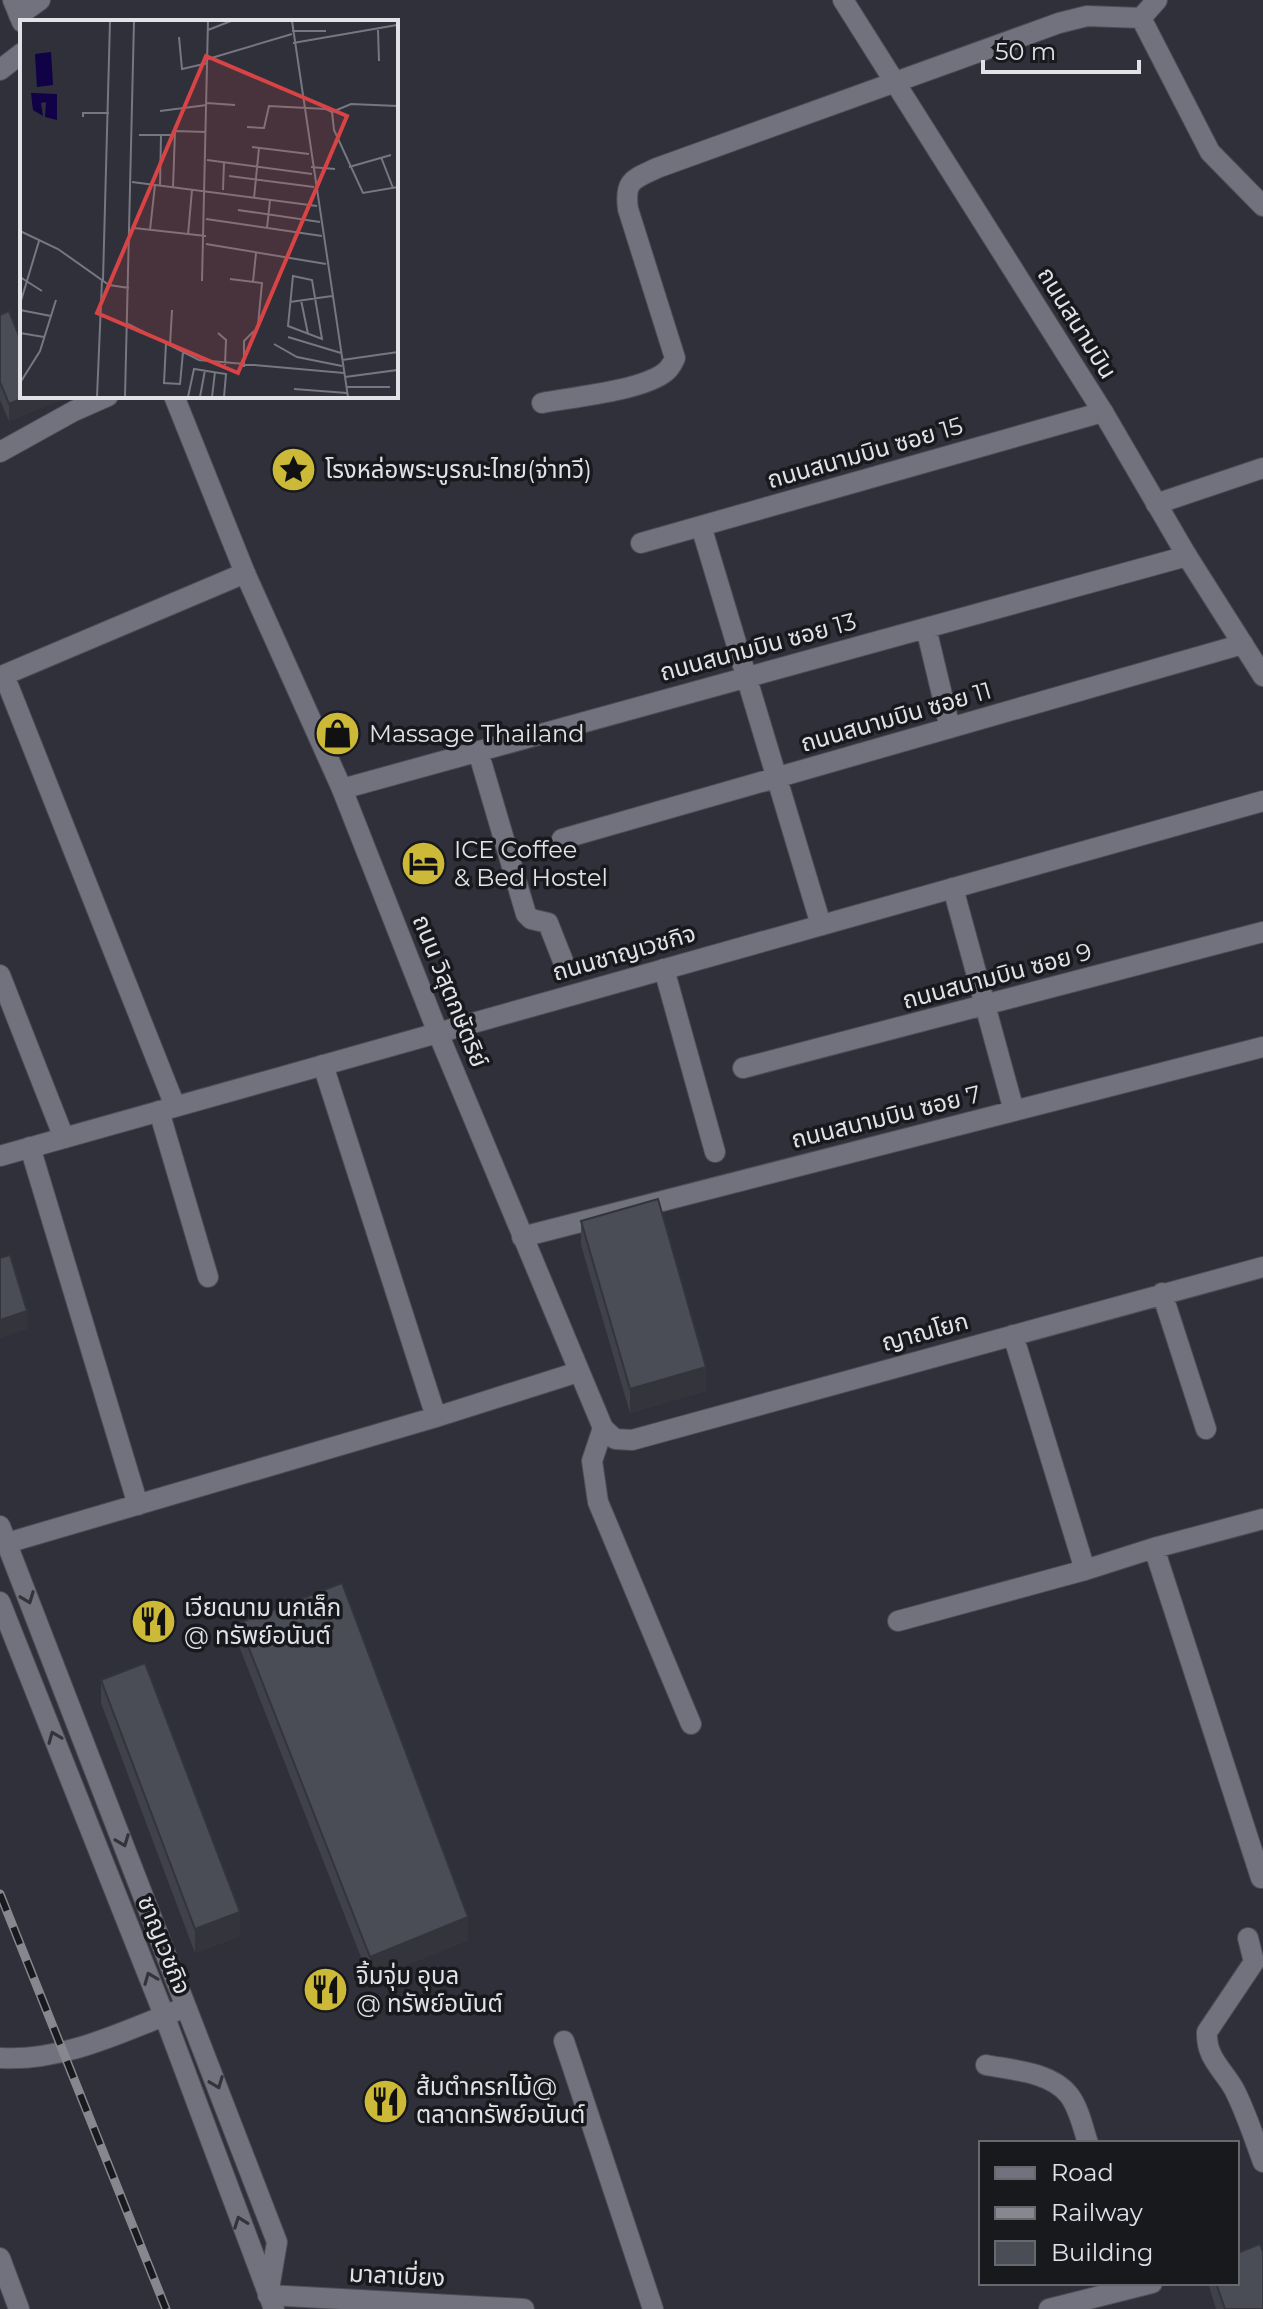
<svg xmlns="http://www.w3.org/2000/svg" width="1263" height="2309" font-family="Montserrat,'Noto Sans Thai',sans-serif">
<rect width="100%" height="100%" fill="#2f303a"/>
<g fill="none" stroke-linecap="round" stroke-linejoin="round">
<defs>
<path id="street" d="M19,15L40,0
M1141,18L1157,0
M0,70L22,53
M542,403C574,397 639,391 664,373C670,369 672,364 675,358L628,209C624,180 634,179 657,168L1059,23L1087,16L1141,18L1210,152L1263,206
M0,452L74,411L108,396
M1156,504L1263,468
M701,526L821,925
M641,543L1103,412
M926,628L950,728
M478,751L526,914L531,919L548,923L563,961
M342,789L1187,556
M562,839L1243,644
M953,888L1014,1111
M664,969L715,1152
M0,975L64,1138
M323,1065L436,1417
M743,1068L1263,932
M175,1106L4,675L245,573
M159,1111L208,1277
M30,1147L138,1505
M522,1237L1263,1047
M1162,1293L1206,1429
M1013,1335L1085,1570
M7,1543L436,1417L578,1372
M1154,1548L1263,1519
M898,1621L1085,1570L1154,1548L1261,1878
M691,1724L598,1502L592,1461L603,1428L615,1439L632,1440L1263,1267
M1248,1938L1254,1962L1207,2032C1206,2058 1222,2068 1234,2089C1246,2112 1254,2138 1263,2162
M564,2041L653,2309
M986,2065C1012,2070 1051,2072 1069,2095C1079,2108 1083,2128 1088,2143
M268,2295L524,2309
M1049,2309L1152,2283"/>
<path id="secondary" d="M13,0L22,22
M843,0L1103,412L1187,556L1263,676
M174,396L245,573L342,789L438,1033L603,1428
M0,1156L1263,801
M0,1526L277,2242L268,2295
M0,1602L164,2015L274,2309
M0,2058C61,2062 120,2033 176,2011
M0,2258L19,2309"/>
</defs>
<use href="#street" stroke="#4c4d55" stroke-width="22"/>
<use href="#secondary" stroke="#4c4d55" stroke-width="22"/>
<use href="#street" stroke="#71727e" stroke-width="20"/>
<use href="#secondary" stroke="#71727e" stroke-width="20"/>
<defs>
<path id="rail" d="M0,1894L166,2309"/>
</defs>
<use href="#rail" stroke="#86878f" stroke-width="9"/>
<use href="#rail" stroke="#18191d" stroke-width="6" stroke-dasharray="18" stroke-linecap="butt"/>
</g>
<path fill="#40414a" d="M0,315L22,396H71L9,421L0,400Z
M581,1221L706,1391L630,1413L581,1245Z
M239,1623L468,1940L370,1980L239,1646Z
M101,1680L240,1936L195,1953L101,1703Z
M1208,2283H1237L1263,2309H1216Z"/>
<path fill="#34353c" d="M28,396H71L9,421V404Z
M27,1311V1329L0,1338V1320Z
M706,1367V1391L630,1413V1389Z
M240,1912V1936L195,1953V1929Z
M468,1917V1940L370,1980V1957Z"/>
<path fill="#4a4c56" stroke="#34353c" stroke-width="2" d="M9,311L22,343V396H28L9,404L0,382V315Z
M658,1199L706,1367L630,1389L581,1221Z
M10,1255L27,1311L0,1320V1258Z
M342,1583L468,1917L370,1957L239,1623Z
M145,1663L240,1912L195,1929L101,1680Z
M1260,2244L1263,2252V2309H1225L1216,2283H1237V2253Z"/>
<defs><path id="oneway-chevron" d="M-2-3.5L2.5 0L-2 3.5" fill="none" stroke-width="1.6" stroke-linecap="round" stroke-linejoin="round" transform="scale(2)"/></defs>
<g stroke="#33343a">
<use href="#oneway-chevron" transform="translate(28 1598) rotate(69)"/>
<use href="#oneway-chevron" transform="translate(54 1737) rotate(-112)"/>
<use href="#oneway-chevron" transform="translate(123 1841) rotate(69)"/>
<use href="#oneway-chevron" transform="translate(150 1978) rotate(-112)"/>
<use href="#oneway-chevron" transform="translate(217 2083) rotate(69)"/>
<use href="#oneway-chevron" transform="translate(240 2222) rotate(-110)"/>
</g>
<defs>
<symbol id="sight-disc" viewBox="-11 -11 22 22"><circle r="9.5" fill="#cdb938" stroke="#18191d"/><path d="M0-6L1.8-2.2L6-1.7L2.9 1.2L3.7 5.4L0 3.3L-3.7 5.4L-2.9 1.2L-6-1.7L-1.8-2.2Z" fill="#111"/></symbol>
<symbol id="shop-disc" viewBox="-11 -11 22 22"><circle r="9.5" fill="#cdb938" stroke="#18191d"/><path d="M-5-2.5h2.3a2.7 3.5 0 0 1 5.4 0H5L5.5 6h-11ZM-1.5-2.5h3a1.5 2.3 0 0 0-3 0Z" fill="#111"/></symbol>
<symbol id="hotel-disc" viewBox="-11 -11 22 22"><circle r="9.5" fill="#cdb938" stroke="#18191d"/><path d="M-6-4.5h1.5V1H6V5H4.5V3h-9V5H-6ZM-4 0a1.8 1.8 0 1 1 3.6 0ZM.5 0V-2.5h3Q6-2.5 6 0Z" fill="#111"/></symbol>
<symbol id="restaurant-disc" viewBox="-11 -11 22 22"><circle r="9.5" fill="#cdb938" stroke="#18191d"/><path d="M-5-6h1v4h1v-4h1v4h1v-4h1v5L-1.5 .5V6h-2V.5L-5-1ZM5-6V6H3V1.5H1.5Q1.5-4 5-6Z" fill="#111"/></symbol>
</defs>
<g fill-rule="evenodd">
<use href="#sight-disc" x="268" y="444" width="51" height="51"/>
<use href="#shop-disc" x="312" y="708" width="51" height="51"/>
<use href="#hotel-disc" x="398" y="838" width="51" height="51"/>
<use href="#restaurant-disc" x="128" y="1596" width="51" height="51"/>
<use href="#restaurant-disc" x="300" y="1964" width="51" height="51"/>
<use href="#restaurant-disc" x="360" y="2076" width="51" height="51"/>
</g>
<g text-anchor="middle" stroke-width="7" stroke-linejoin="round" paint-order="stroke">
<g font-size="24" fill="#e1e2e8" stroke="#18191d">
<text transform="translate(1077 323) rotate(58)" y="8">ถนนสนามบิน</text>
<text transform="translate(865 453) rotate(-16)" y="8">ถนนสนามบิน ซอย 15</text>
<text transform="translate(758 647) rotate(-15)" y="8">ถนนสนามบิน ซอย 13</text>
<text transform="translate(896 717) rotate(-16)" y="8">ถนนสนามบิน ซอย 11</text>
<text transform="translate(624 953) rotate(-16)" y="8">ถนนชาญเวชกิจ</text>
<text transform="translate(997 976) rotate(-15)" y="8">ถนนสนามบิน ซอย 9</text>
<text transform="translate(450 991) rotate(68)" y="8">ถนน วิสุตกษัตริย์</text>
<text transform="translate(886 1117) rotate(-14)" y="8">ถนนสนามบิน ซอย 7</text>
<text transform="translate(925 1332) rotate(-15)" y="8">ญาณโยก</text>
<text transform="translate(164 1945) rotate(68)" y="8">ชาญเวชกิจ</text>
<text transform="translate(397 2276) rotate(3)" y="8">มาลาเบี่ยง</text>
</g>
<g font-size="24" fill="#e1e2e8" stroke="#18191d" text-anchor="start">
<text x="325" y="478">โรงหล่อพระบูรณะไทย(จ่าทวี)</text>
<text x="369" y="742">Massage Thailand</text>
<text x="454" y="858">ICE Coffee<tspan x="454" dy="28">&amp; Bed Hostel</tspan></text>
<text x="184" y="1616">เวียดนาม นกเล็ก<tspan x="184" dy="28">@ ทรัพย์อนันต์</tspan></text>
<text x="356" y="1984">จิ้มจุ่ม อุบล<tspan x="356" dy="28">@ ทรัพย์อนันต์</tspan></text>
<text x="416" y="2095">ส้มตำครกไม้@<tspan x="416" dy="28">ตลาดทรัพย์อนันต์</tspan></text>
</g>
</g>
<g transform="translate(20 20)">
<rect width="378" height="378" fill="#2f303a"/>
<path d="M31,32L33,65L17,67L15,34ZM11,73L37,74V100L25,97L26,82L21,83L23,96L13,90Z" fill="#110146"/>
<path fill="none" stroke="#767780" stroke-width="2" d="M272,1L328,377M188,10L211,1M358,10L359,41M272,11H306M159,17L162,49L188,43M273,23L377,5M188,39L272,14M187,83L215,85M140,91L187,85M312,92L331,84L378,86M63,97V93H89M227,107L244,108L249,86L306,89L312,92L314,110L343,173L378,167M119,115H155M232,127L289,134M361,137L373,168M187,140L292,154M291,147L315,149M329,147L371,135M209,156L294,167M112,162L297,186M140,166L141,115M153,168L155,111L186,112M203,170L204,142M234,178L239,128M218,190L300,202M186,199L302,216M114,208L186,216M247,208L250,180M130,210L135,165M0,211L38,229L89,265L109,268M168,215L172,170M186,224L306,244M273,256L292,260L302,319L268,306ZM0,257L22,271M210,259L242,263L238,305M83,260L90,1M182,261L188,1M233,262L236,233M281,280L288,314M270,282L312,276M0,284L19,221M0,290L31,296M108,304L179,340L324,353M0,313L24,317M198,313L206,320L205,345M268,317L321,333M146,323L144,363L160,364L163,332M254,324L277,337L322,346M150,325L152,290M322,340L378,332M224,347V321L234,311M325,357L377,350L378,335M0,363L20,331L36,280M326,367H370M274,369L327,373M77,377L82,260M105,377L114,1M168,377L174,349L206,354L204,377M180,377L185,350M192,377L195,352"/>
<path fill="#d84445" fill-opacity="0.15" stroke="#d84445" stroke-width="4" d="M186,36L327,96L218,353L77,293Z"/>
<rect width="378" height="378" fill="none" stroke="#e1e2e8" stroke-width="4"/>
</g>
<rect x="979" y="2141" width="260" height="144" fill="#18191d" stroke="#68696e" stroke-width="2"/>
<rect x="995" y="2167" width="40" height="12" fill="#71727e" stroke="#68696e" stroke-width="2"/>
<text x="1051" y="2181" font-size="24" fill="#e1e2e8">Road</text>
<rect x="995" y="2207" width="40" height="12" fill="#86878f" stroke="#68696e" stroke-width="2"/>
<text x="1051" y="2221" font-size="24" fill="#e1e2e8">Railway</text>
<rect x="995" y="2241" width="40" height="24" fill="#4a4c56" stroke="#68696e" stroke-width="2"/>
<text x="1051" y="2261" font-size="24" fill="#e1e2e8">Building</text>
<path d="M983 60v12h156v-12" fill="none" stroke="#e1e2e8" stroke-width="4"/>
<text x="995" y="60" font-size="24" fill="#e1e2e8" stroke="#18191d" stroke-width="6" paint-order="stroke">50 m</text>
</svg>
